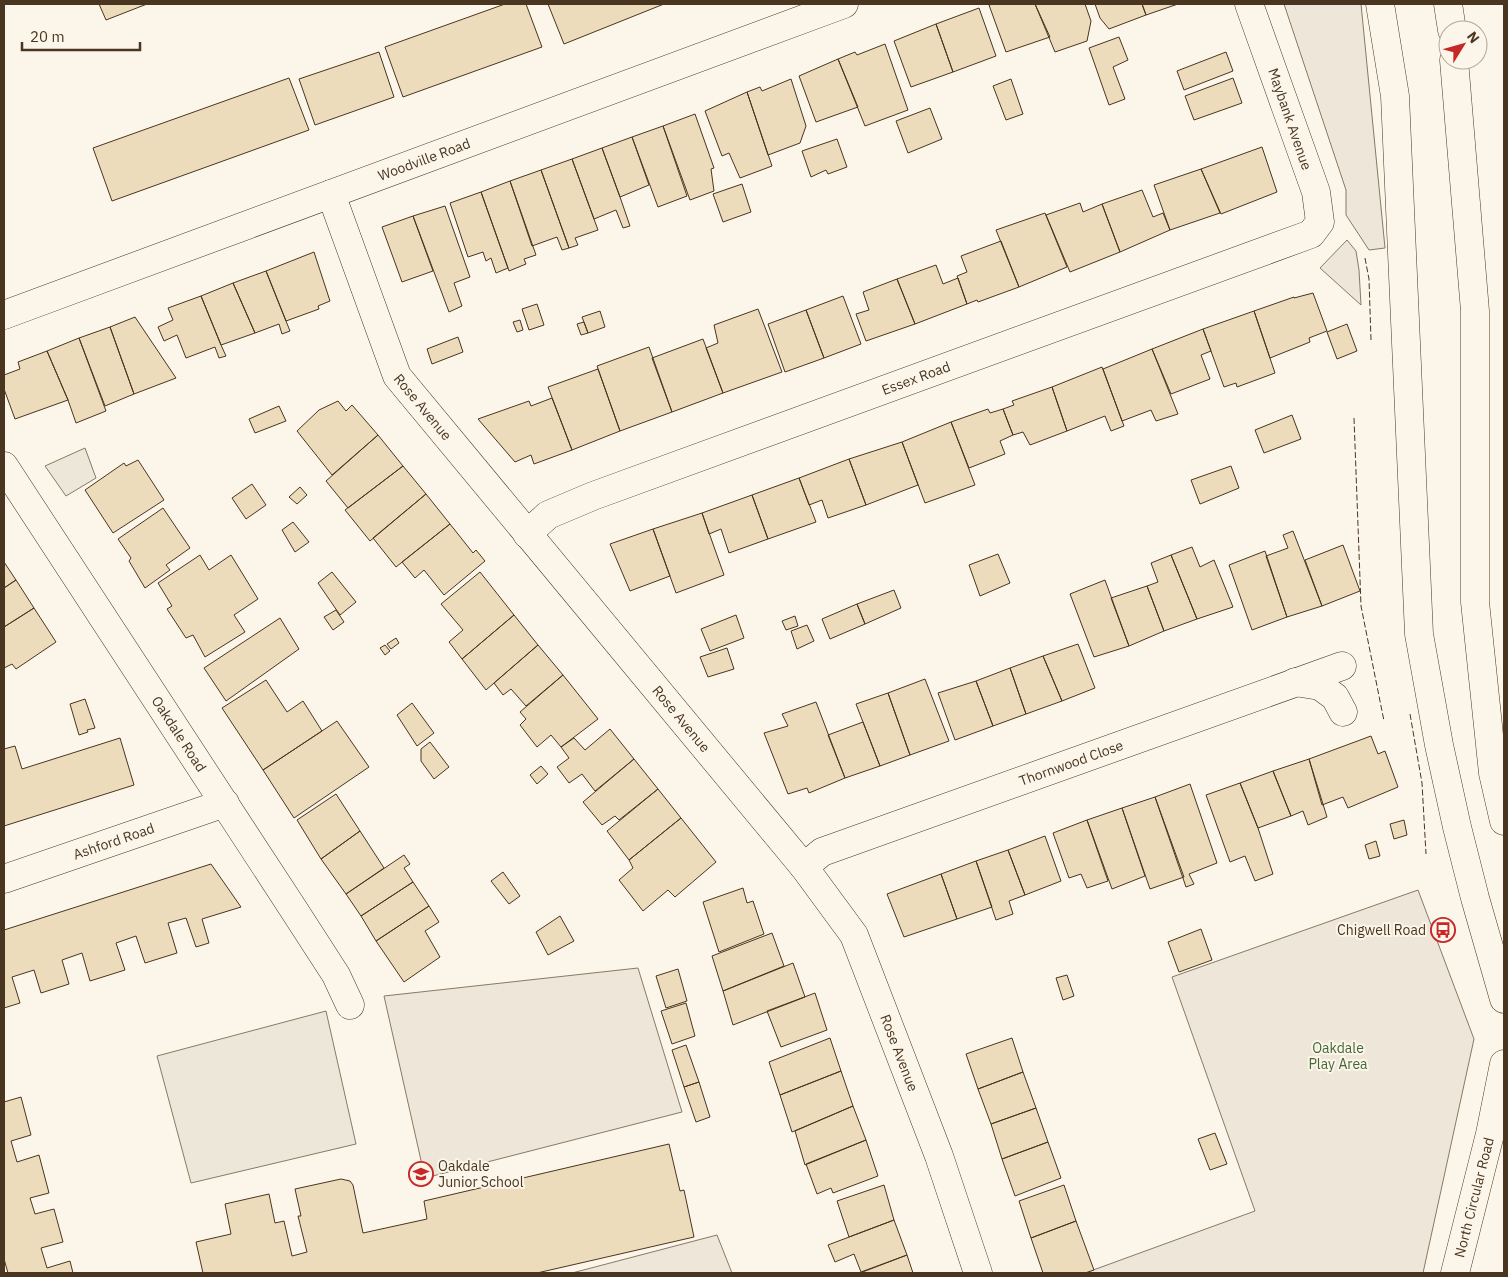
<svg xmlns="http://www.w3.org/2000/svg" width="1508" height="1277" font-family="'IBM Plex Sans',sans-serif">
<rect width="100%" height="100%" fill="#fbf6e9"/>
<path fill="#ede6d9" stroke="#887966" d="M1284,4H1361L1385,248L1369,250L1346,215V190Z
M1347,240L1356,251L1359,270L1361,305L1320,268Z
M1418,890L1474,1039L1423,1273H1085L1255,1211L1172,977Z
M638,968L682,1112L425,1178L384,996Z
M717,1235L732,1273H572Z"/>
<path fill="#ede7d9" stroke="#887966" d="M85,448L96,478L66,496L45,466Z
M326,1011L356,1144L191,1183L157,1056Z"/>
<path fill="#ecdcbc" stroke="#4a3520" d="M99,4H147L106,20Z
M505,4H526L542,47L403,97L385,47Z
M548,4H664L564,44Z
M993,4H1035L1050,37L1006,52L989,5Z
M1035,4H1085L1091,21L1087,41L1055,52Z
M1095,4H1142L1146,15L1109,29L1100,18Z
M1142,4H1178L1146,15Z
M979,8L996,56L953,72L936,24Z
M936,24L953,72L911,87L894,41Z
M1119,37L1128,60L1113,67L1125,99L1109,105L1089,48Z
M885,44L908,110L865,126L838,59L855,52L857,55Z
M379,52L394,97L315,125L299,79Z
M1226,52L1233,71L1184,90L1177,71Z
M838,59L858,107L816,122L799,76Z
M289,78L309,130L112,201L93,148Z
M1233,78L1242,103L1194,120L1185,96Z
M791,79L806,126L800,143L768,155L747,92L760,87L762,91Z
M1011,79L1023,114L1006,120L993,86Z
M747,92L772,166L740,178L729,153L722,156L705,111Z
M930,108L942,139L908,153L896,121Z
M695,114L714,168L711,169L714,191L690,200L663,126Z
M663,126L687,196L658,207L632,137Z
M632,137L649,185L620,197L602,148Z
M837,139L847,167L828,174L826,170L811,177L802,151Z
M1262,147L1277,192L1221,214L1201,169Z
M602,148L620,197L630,226L623,228L616,210L594,219L572,159Z
M572,159L598,230L575,238L578,245L569,248L541,170Z
M1201,169L1220,213L1170,230L1154,185Z
M541,170L569,248L562,250L557,237L532,246L510,181Z
M510,181L536,255L524,259L526,264L509,271L481,192Z
M742,184L751,212L723,222L713,194Z
M1142,190L1153,217L1163,213L1170,230L1120,252L1102,204Z
M481,192L508,268L496,273L491,258L486,261L483,252L468,257L450,203Z
M1080,203L1083,212L1102,204L1120,252L1070,272L1046,215Z
M445,206L470,277L454,283L462,306L449,312L413,216Z
M1045,213L1067,267L1019,287L996,230Z
M413,216L433,271L402,282L382,227Z
M1001,241L1019,287L978,302L977,300L967,304L957,276L967,272L961,256Z
M314,252L330,301L318,306L319,309L286,321L266,271Z
M936,265L943,284L958,278L967,304L915,324L897,279Z
M266,271L290,331L282,334L279,324L255,333L233,283Z
M897,279L915,324L866,341L856,314L869,310L863,292Z
M233,283L255,333L221,345L201,296Z
M1313,293L1327,331L1309,338L1310,342L1270,358L1254,311L1294,297V298Z
M201,296L221,345L226,356L219,358L215,347L186,358L177,335L164,341L158,327L173,320L168,308Z
M843,296L861,344L824,358L806,310Z
M537,304L544,325L529,330L522,309Z
M758,309L782,372L723,393L706,348L718,343L714,325Z
M806,310L824,358L785,372L768,324Z
M600,311L605,327L588,333L582,317Z
M1254,311L1275,373L1237,387L1236,383L1224,387L1203,329Z
M135,317L176,378L134,394L110,327Z
M520,320L523,330L517,332L513,322Z
M584,322L588,333L581,335L577,324Z
M1347,324L1357,351L1337,359L1327,332Z
M110,327L134,394L105,406L79,338Z
M1203,329L1211,351L1201,355L1210,379L1171,394L1152,349Z
M458,337L463,352L432,364L427,349Z
M79,338L106,411L76,423L68,400L47,351Z
M703,339L723,393L672,412L652,358Z
M649,347L672,412L620,431L597,366Z
M1152,349L1178,414L1156,421L1151,410L1122,421L1103,369Z
M47,351L68,400L15,419L4,389V375L20,369L18,362Z
M1102,367L1124,426L1111,431L1105,416L1067,431L1052,387Z
M598,369L620,431L572,450L548,387Z
M1052,387L1067,431L1030,445L1023,432L1013,435L1003,409L1014,405L1012,401Z
M552,398L572,450L534,464L531,455L515,462L478,419L529,401L531,406Z
M338,401L346,411L352,405L378,435L332,475L297,431L319,410Z
M279,406L286,421L255,433L249,419Z
M988,409L990,413L1003,409L1013,435L1000,441L1005,454L969,468L951,422Z
M1292,415L1301,439L1264,453L1255,430Z
M951,422L975,485L925,503L902,442Z
M378,435L403,466L348,508L326,481Z
M902,442L918,485L866,505L849,459Z
M849,459L866,505L828,518L822,500L809,505L799,478Z
M138,460L164,500L113,533L85,490L124,463L126,466Z
M403,466L426,494L370,541L345,510Z
M1231,466L1239,488L1200,504L1191,480Z
M799,478L816,522L768,539L752,495Z
M252,484L266,505L246,519L232,498Z
M300,487L307,495L297,504L289,497Z
M426,494L450,524L396,567L373,538Z
M752,495L768,539L729,553L721,529L709,534L702,513Z
M163,508L190,548L166,565L170,570L145,588L129,561L131,558L118,539Z
M702,513L724,575L676,593L653,529Z
M293,522L309,542L295,552L282,530Z
M450,524L473,553L476,550L485,561L444,595L424,570L415,578L402,562Z
M653,529L670,576L630,591L610,544Z
M1293,531L1322,606L1287,617L1266,556L1288,548L1283,535Z
M1343,545L1360,591L1322,606L1305,560Z
M1192,547L1200,567L1214,560L1233,607L1197,619L1171,555Z
M1265,551L1287,617L1252,630L1229,565Z
M998,554L1010,583L980,596L969,565Z
M200,555L209,570L231,555L258,599L234,615L245,632L205,657L193,635L186,638L167,609L172,606L158,583Z
M1171,555L1197,619L1164,631L1147,586L1158,582L1151,563Z
M4,562L16,580L4,588Z
M332,572L356,602L340,615L318,583Z
M480,572L514,615L462,659L449,642L463,630L441,604Z
M16,580L34,608L4,627V588Z
M1105,580L1129,646L1094,657L1070,594Z
M1147,586L1164,631L1129,646L1111,598Z
M894,590L901,608L865,624L857,604Z
M857,604L865,624L830,639L822,619Z
M34,608L56,642L16,669L12,664L4,668V627Z
M336,610L344,622L333,630L324,617Z
M514,615L538,645L486,690L462,659Z
M736,615L744,638L710,651L701,629Z
M795,616L798,626L786,630L782,621Z
M280,618L299,649L226,701L204,668Z
M807,625L814,641L797,649L791,631Z
M396,638L399,643L391,649L387,644Z
M1078,644L1095,688L1062,701L1043,656Z
M385,645L390,651L385,655L380,648Z
M538,645L563,675L526,706L511,689L503,695L494,683Z
M727,648L734,669L708,677L700,657Z
M1043,656L1062,701L1026,714L1010,668Z
M1010,668L1026,714L993,726L976,681Z
M563,675L598,719L561,747L551,735L537,747L520,725L526,719L520,712Z
M925,679L949,741L910,755L888,693Z
M266,680L287,712L303,701L322,731L263,770L222,708Z
M976,681L993,726L955,740L938,693Z
M888,693L910,755L880,766L856,704Z
M85,699L95,728L87,730L88,732L79,735L70,704Z
M816,702L845,778L809,793L807,788L788,794L764,733L788,726L782,714Z
M412,703L434,733L417,746L397,715Z
M337,721L369,767L294,818L263,770Z
M863,722L880,766L845,778L828,735Z
M610,729L634,759L595,791L582,774L569,783L557,767L569,758L561,747L574,738L585,750Z
M1371,736L1378,754L1385,751L1398,787L1348,808L1343,797L1322,805L1309,759Z
M120,738L134,785L4,826V749L15,746L22,769Z
M430,742L449,767L434,779L421,761V749Z
M634,759L658,789L619,820L615,816L602,825L583,802Z
M1309,759L1327,817L1308,825L1303,811L1291,816L1273,771Z
M541,766L548,774L537,784L530,775Z
M1273,771L1291,816L1258,828L1240,783Z
M1240,783L1258,828L1273,874L1255,881L1245,856L1230,862L1206,795Z
M1190,784L1217,863L1189,874L1194,884L1186,887L1155,797Z
M658,789L681,818L629,860L607,831Z
M336,794L360,831L321,859L297,820Z
M1155,797L1184,877L1150,889L1122,808Z
M1122,808L1145,876L1112,889L1087,820Z
M681,818L716,862L675,897L668,890L643,911L619,880L633,868L629,860Z
M1087,820L1108,881L1087,888L1081,874L1069,878L1053,833Z
M1404,820L1407,835L1394,839L1390,824Z
M360,831L384,868L346,894L321,859Z
M1045,836L1061,881L1025,895L1008,850Z
M1376,841L1380,856L1369,859L1365,845Z
M1008,850L1025,895L1009,901L1013,914L996,920L976,861Z
M404,855L410,864L404,868L413,882L361,916L346,894Z
M976,861L992,907L957,919L941,874Z
M211,864L241,907L202,919L209,943L196,947L186,918L168,923L177,953L145,963L136,936L116,943L125,970L90,981L82,953L62,960L69,984L41,993L34,970L12,977L20,1003L4,1008V930Z
M503,872L520,896L509,904L491,881Z
M941,874L957,919L904,937L887,894Z
M413,882L429,906L376,941L361,916Z
M743,888L747,903L753,901L764,934L719,952L703,902Z
M429,906L439,922L425,931L440,957L404,982L376,941Z
M560,916L574,941L548,955L536,932Z
M1201,929L1212,960L1179,972L1168,942Z
M772,933L784,966L723,991L712,956Z
M793,963L805,997L733,1025L723,991Z
M678,969L687,1001L666,1008L656,976Z
M1067,975L1074,996L1063,1000L1056,978Z
M815,993L827,1030L781,1047L767,1011Z
M686,1003L695,1036L672,1044L661,1011Z
M830,1038L841,1071L780,1095L769,1062Z
M1012,1038L1023,1072L978,1089L966,1054Z
M686,1045L699,1082L684,1087L672,1050Z
M841,1071L853,1106L792,1132L780,1095Z
M1023,1072L1036,1108L991,1124L978,1089Z
M699,1082L710,1117L696,1122L684,1087Z
M21,1097L31,1135L11,1141L17,1162L39,1155L49,1193L30,1198L35,1214L54,1209L63,1242L41,1248L47,1268L70,1261L73,1273H8L4,1259V1102Z
M853,1106L866,1140L805,1165L795,1131Z
M1036,1108L1048,1142L1002,1159L991,1124Z
M1215,1133L1227,1164L1210,1170L1198,1139Z
M866,1140L878,1176L833,1193L831,1188L817,1194L806,1164Z
M1048,1142L1061,1178L1015,1196L1002,1159Z
M669,1144L680,1191L684,1190L694,1237L537,1273H203L196,1242L231,1234L225,1204L269,1194L275,1223L284,1221L292,1256L307,1252L298,1216H301L295,1189L341,1179L350,1181L353,1185L363,1233L427,1219L424,1201Z
M884,1185L894,1220L849,1237L837,1201Z
M1064,1185L1076,1221L1031,1238L1019,1201Z
M894,1220L907,1255L861,1272L854,1254L835,1262L828,1245Z
M1076,1221L1094,1270L1085,1273H1043L1031,1238Z
M907,1255L913,1273H860Z"/>
<g fill="none" stroke-linecap="round" stroke-linejoin="round">
<defs>
<g id="street">
<path id="s1" d="M331,194L397,376L804,867L854,935L939,1156L978,1273"/>
<path id="s2" d="M4,315L844,4"/>
<path id="s3" d="M4,466L294,910L336,975L350,1005"/>
<path id="s4" d="M527,534L548,515L593,496L1311,234L1320,222L1316,192L1249,4"/>
<path d="M1295,682L1320,686L1335,697L1343,712"/>
<path id="s5" d="M804,867L822,852L1342,666"/>
<path id="s6" d="M4,879L225,803"/>
</g>
<g id="highway">
<path d="M1380,4L1395,96L1419,634L1439,745L1457,827L1475,898L1504,999"/>
<path d="M1448,4L1452,30"/>
<path d="M1454,60L1475,311V602L1493,773L1504,821"/>
<path id="s7" d="M1455,1273L1490,1134L1504,1064"/>
</g>
</defs>
<use href="#street" stroke="#4a3520" stroke-width="29"/>
<use href="#highway" stroke="#4a3520" stroke-width="29"/>
<use href="#street" stroke="#fbf6e9" stroke-width="28"/>
<use href="#highway" stroke="#fbf6e9" stroke-width="28"/>
<path stroke="#4a3520" stroke-width="1" stroke-dasharray="6 2.5" stroke-linecap="butt" d="M1365,258L1369,279L1371,340
M1354,418L1361,606L1384,721
M1410,714L1422,783L1426,854"/>
</g>
<defs>
<symbol id="bus-ring" viewBox="-11 -11 22 22"><circle r="9.5" fill="#fbf6e9" stroke="#c62828" stroke-width="1.5"/><path d="M-5-6H5V4H4V6H2V4H-2V6H-4V4H-5ZM-3.5-4V0h7V-4ZM-3.5 1.2v1.5H-2V1.2ZM2 1.2v1.5H3.5V1.2Z" fill="#c62828"/></symbol>
<symbol id="school-ring" viewBox="-11 -11 22 22"><circle r="9.5" fill="#fbf6e9" stroke="#c62828" stroke-width="1.5"/><path d="M0-5L7-2L0 1L-7-2ZM-4 1L0 2.5L4 1V4Q0 6-4 4Z" fill="#c62828"/></symbol>
</defs>
<g fill-rule="evenodd">
<use href="#bus-ring" x="1429" y="916" width="28" height="28"/>
<use href="#school-ring" x="407" y="1160" width="28" height="28"/>
</g>
<g text-anchor="middle" stroke-width="4" stroke-linejoin="round" paint-order="stroke">
<g font-size="14" fill="#4a3520" stroke="#fbf6e9">
<text transform="translate(1290 119) rotate(71)" y="5">Maybank Avenue</text>
<text dy="5" stroke="none"><textPath href="#s2" startOffset="448">Woodville Road</textPath></text>
<text dy="5" stroke="none"><textPath href="#s4" startOffset="421">Essex Road</textPath></text>
<text dy="5" stroke="none"><textPath href="#s1" startOffset="234">Rose Avenue</textPath></text>
<text dy="5" stroke="none"><textPath href="#s1" startOffset="639">Rose Avenue</textPath></text>
<text dy="5" stroke="none"><textPath href="#s3" startOffset="320">Oakdale Road</textPath></text>
<text dy="5" stroke="none"><textPath href="#s5" startOffset="288">Thornwood Close</textPath></text>
<text dy="5" stroke="none"><textPath href="#s6" startOffset="116">Ashford Road</textPath></text>
<text dy="5" stroke="none"><textPath href="#s1" startOffset="1042">Rose Avenue</textPath></text>
<text dy="5" stroke="none"><textPath href="#s7" startOffset="78">North Circular Road</textPath></text>
</g>
<g font-size="14" fill="#4a3520" stroke="#fbf6e9" text-anchor="end">
<text x="1426" y="935">Chigwell Road</text>
<text x="438" y="1171" text-anchor="start">Oakdale<tspan x="438" dy="16">Junior School</tspan></text>
</g>
<g font-size="14" fill="#436837" stroke="#fbf6e9">
<text x="1338" y="1053">Oakdale<tspan x="1338" dy="16">Play Area</tspan></text>
</g>
</g>
<rect width="1508" height="1277" fill="none" stroke="#4a3520" stroke-width="10"/>
<g transform="translate(1463 45) rotate(53)"><circle r="24" fill="#fbf6e9" stroke="#b4a999"/>
<path d="M0-4L9 19L0 12L-9 19Z" fill="#c62828"/>
<text y="-8" font-size="14" font-weight="bold" text-anchor="middle" fill="#4a3520">N</text>
</g>
<path d="M22 42v8h118v-8" fill="none" stroke="#4a3520" stroke-width="2.5"/>
<text x="30" y="42" font-size="15" fill="#4a3520" stroke="#fbf6e9" stroke-width="4" paint-order="stroke">20 m</text>
</svg>
